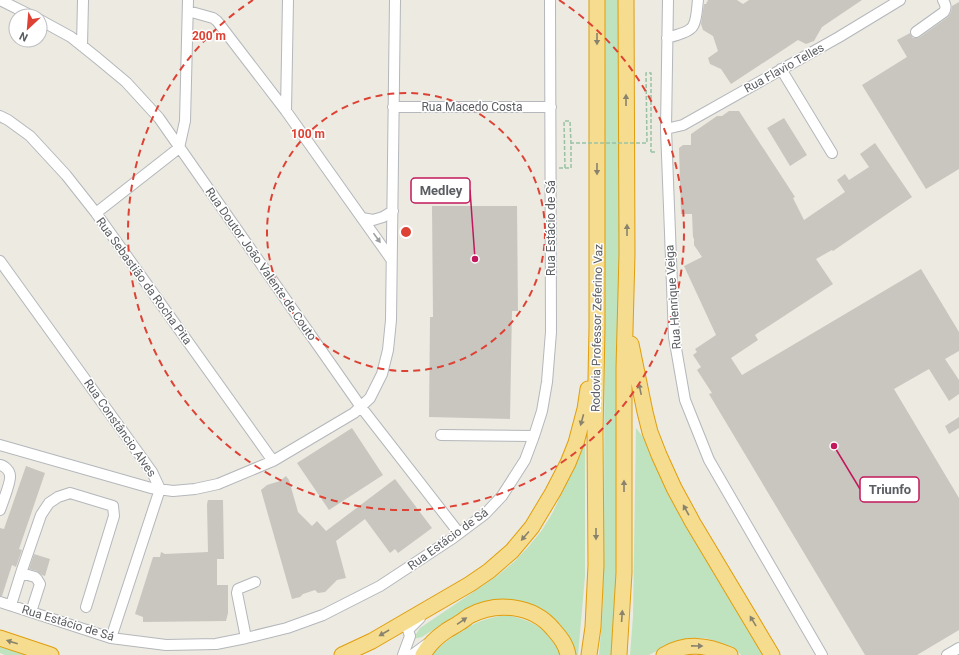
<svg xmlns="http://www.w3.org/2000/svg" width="959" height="655" font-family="Roboto,sans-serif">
<rect width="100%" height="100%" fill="#eceae1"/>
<path fill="#bfe2bf" d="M604,0H619L620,503L614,655H599L602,620L604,565L605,122Z
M636,428L646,441L764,655H741L733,647L705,638H690L674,642L649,655H630L633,617Z
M585,442V576L578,655H576L571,641L537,608L521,602L503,600L483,604L464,612L442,624L422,637L413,639L420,628L497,576L515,561L529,546L542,530L553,512Z
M507,615C532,620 551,630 561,655H432C438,647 446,642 454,636C472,623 485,618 507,615Z
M0,644L35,655H5L0,653Z"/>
<path fill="#c9c6c0" d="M708,0H737L743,4L749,0H862L822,27L814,41L806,44L798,40L731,84L721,69L710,64L708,58L718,51L713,36L703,30L701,24L704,4H706Z
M959,2V169L926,189L862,85L907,57L897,40L910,33L911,35L913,38H916L920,37L948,17L951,12L952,6Z
M729,111H739L795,197L793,198L804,220L845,192L837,180L845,174L849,180L869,167L860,154L875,143L912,197L833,251L832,250L816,259L833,284L755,335L758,340L731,358L742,375L921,269L959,332V351L945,359L959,380V394L949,401L929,369L894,389L959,498V630L917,655H865L709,394L712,393L697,370L701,367L693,355L697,352L695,349L716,335L684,266L702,257L694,245V239L693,237L692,214H681L679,148L683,145H691V134L717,116H722Z
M784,118L807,155L790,166L767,128Z
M432,206H517L518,311H512L510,419L429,417L430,317H433Z
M959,417V428L949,434L945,426Z
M352,428L383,475L329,510L297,463Z
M26,466L45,473L19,549L22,550L16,567L12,565L2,596H0V528L4,529Z
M286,476L289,480L298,512L312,526L317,521L326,531L395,479L432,528L398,553L395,549L390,553L365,519L336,541L346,578L337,580L325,592L318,593L315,590L303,594L300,597L292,599L261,490L267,485L280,481Z
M208,500H223L224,559H217V585H228V613L226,621L143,622V617L135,614L153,557H160L161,552L165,554L208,552L207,504Z
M34,554L50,559L45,576L42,575L37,571L29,569Z"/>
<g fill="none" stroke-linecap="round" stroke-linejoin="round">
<defs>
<path id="minor" d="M0,0L32,16
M668,0L666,129L674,337L685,400L709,460L822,655
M188,11L213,18L217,21L286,111L391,259
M40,20L71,37L96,57L126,82L159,118L361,407L459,533
M916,32L944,12C947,7 945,4 943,0
M667,38C674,36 690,32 693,26C697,20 697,7 698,0
M82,46L83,0
M781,69L832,153
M393,107H551
M286,111L288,0
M0,116L8,120L30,136L66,175L96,213L273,461
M666,129L683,125L839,37L900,0
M96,213L179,148L185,121L188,0
M362,218L373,220L383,217L393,211
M0,261L152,472L160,489L111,638
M441,435L534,436
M0,445L151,488L173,491L195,489L218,484L273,461L354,413L370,398L382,374L388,350L391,320L395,0
M0,465C5,466 10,471 10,476C11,482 2,504 0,510
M21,573L35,577L37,579L40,584L31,612
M0,602L111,638L166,645L216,644L246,638L287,628L323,615L380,586L453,538L485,514L502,496L525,460L534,436L542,411L547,382L551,332L550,0
M11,605L21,573L41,515L49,503L58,497L70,493L113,506L114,516L86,607
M246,638L237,593L238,589L255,582
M403,655L410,636L408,630L420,618
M412,655L427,644
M947,655L959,648"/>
<path id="highway" d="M631,344L645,412L650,432L659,455L674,488L693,523L772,655
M0,638L51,655
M342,655L372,641L470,584L489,571L512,551L532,527L553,492L568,463L576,443L585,409L588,389
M423,655C428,646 437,637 446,631C450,628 455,626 459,623C463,621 466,618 469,616C497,601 533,605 553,629C560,637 566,644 568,655
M589,655L593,627L596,565L595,432L597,327V0
M619,655L624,573V368L627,254L626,0
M664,655C686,642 707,645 730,655"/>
</defs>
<use href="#minor" stroke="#b4b7bb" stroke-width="12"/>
<use href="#highway" stroke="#e09e0d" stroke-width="17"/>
<path stroke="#99c2a4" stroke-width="1.5" stroke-dasharray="4 2" stroke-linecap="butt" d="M651,152H657
M559,168H565L564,121H570L571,143"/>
<use href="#minor" stroke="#fff" stroke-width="10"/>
<use href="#highway" stroke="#f6dc8e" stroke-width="15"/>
<path stroke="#99c2a4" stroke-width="1.5" stroke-dasharray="4 2" stroke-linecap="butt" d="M565,168H571V143H647L646,73H651V152"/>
</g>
<defs><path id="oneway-solid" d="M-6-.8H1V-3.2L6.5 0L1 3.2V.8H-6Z"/></defs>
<g fill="#89836e">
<use href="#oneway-solid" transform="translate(597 39) rotate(90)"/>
<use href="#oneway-solid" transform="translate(626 100) rotate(-90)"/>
<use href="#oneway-solid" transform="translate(597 169) rotate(90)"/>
<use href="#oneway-solid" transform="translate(627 230) rotate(-90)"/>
<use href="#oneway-solid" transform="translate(640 389) rotate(-102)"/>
<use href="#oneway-solid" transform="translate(582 420) rotate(105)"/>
<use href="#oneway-solid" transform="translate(624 486) rotate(-90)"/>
<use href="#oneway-solid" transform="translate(686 510) rotate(-119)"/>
<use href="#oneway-solid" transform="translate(596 534) rotate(90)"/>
<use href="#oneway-solid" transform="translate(525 536) rotate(131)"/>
<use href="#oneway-solid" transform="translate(622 616) rotate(-86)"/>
<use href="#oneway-solid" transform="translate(462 621) rotate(-34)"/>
<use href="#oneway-solid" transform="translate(753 621) rotate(-121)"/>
<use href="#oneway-solid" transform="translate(384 633) rotate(150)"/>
<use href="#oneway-solid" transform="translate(12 642) rotate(-162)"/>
<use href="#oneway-solid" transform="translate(697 646) rotate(1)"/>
</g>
<use fill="#9c9ea0" href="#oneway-solid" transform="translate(377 238) rotate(54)"/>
<g fill="none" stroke="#de4235" stroke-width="2" stroke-dasharray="7 5">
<circle cx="406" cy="232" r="139"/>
<path d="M559 0A278 278 0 1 1 253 0"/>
</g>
<g text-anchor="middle" stroke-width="3" stroke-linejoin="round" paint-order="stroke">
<g font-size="12" fill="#5a5d61" stroke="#fff">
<text transform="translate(784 68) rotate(-29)" y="4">Rua Flavio Telles</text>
<text x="472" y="111">Rua Macedo Costa</text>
<text transform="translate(551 228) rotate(-90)" y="4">Rua Estácio de Sá</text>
<text transform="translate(261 264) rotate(55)" y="4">Rua Doutor João Valente de Couto</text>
<text transform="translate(144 281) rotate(54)" y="4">Rua Sebastião da Rocha Pita</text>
<text transform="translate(673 297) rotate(-94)" y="4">Rua Henrique Veiga</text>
<text transform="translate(597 328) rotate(-89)" y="4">Rodovia Professor Zeferino Vaz</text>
<text transform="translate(120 428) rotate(55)" y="4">Rua Constâncio Alves</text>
<text transform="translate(448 539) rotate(-36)" y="4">Rua Estácio de Sá</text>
<text transform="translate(68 623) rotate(17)" y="4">Rua Estácio de Sá</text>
</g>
</g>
<circle cx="406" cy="232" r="6" fill="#de4235" stroke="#fff" stroke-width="2"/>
<g font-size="12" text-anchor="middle" font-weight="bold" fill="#de4235" stroke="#fff" stroke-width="3" stroke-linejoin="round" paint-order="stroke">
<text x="209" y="40">200 m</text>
<text x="308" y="138">100 m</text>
</g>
<path fill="none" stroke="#c2185b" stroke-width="1.5" d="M475 259L470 190M834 446L860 489"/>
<g fill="#c2185b" stroke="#fff" stroke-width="1.5">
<circle cx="475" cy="259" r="4"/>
<circle cx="834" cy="446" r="4"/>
</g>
<g fill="#fff" stroke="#c2185b" stroke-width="1.5">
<rect x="411" y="178" width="59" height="25" rx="4"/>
<rect x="860" y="477" width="59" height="25" rx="4"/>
</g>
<g font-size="13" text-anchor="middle" font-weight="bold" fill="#5a5d61">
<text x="441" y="195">Medley</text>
<text x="890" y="494">Triunfo</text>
</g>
<g transform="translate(28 28) rotate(206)"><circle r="19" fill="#ffffff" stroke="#bdbec0"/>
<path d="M0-3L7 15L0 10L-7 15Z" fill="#de4235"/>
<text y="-6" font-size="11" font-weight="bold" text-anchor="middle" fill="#5a5d61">N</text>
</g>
</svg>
